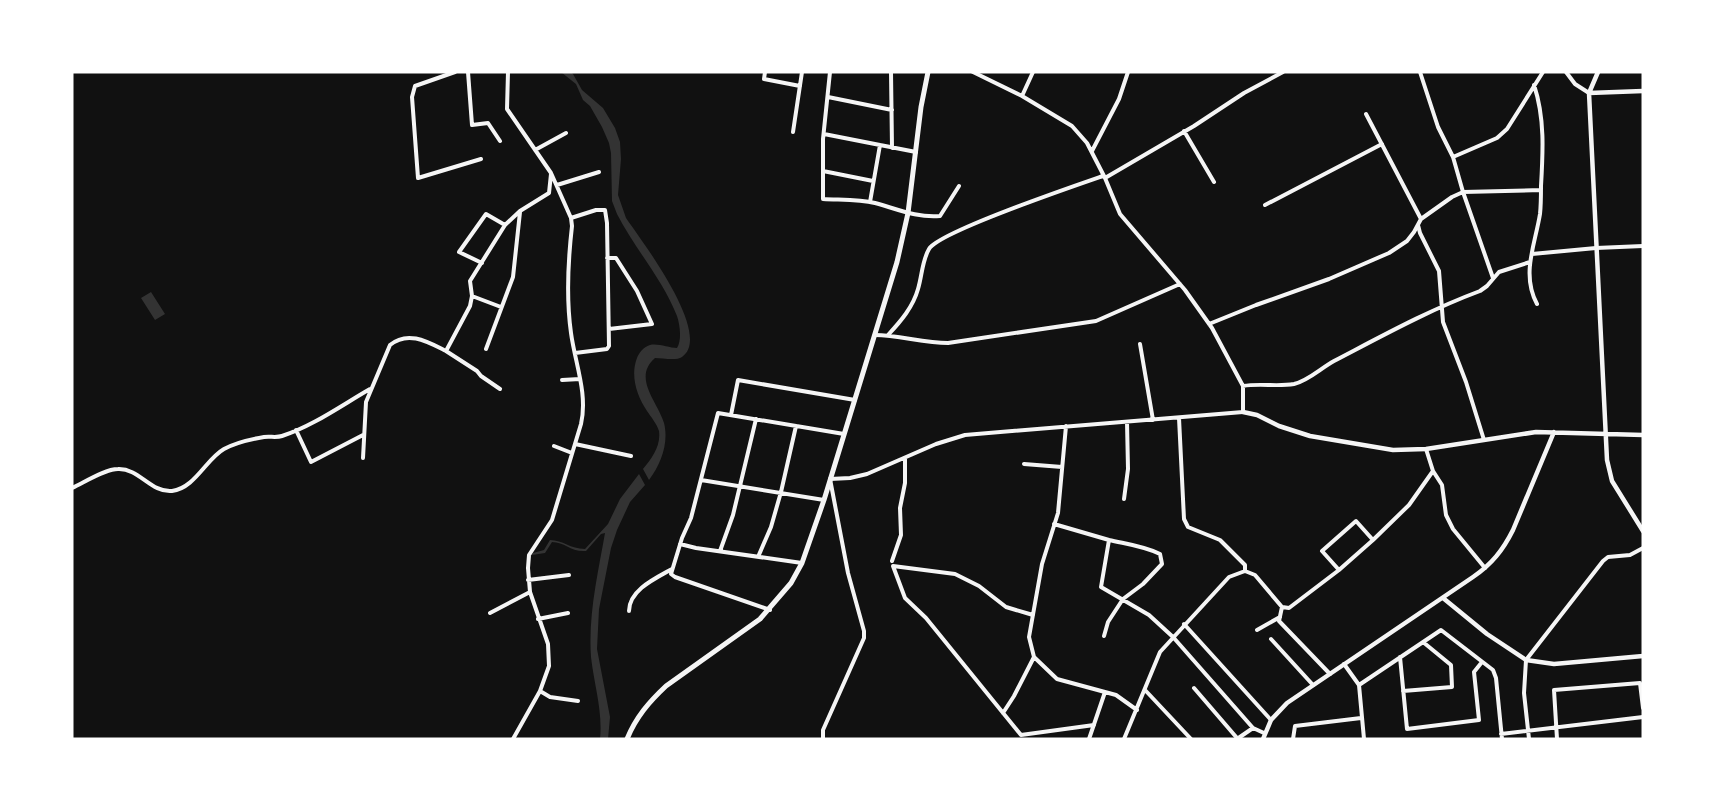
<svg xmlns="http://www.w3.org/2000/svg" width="1715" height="811" font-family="'IBM Plex Serif',serif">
<rect width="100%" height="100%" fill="#111"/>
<path fill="#333" d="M561,72H571L573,74L582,90L603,108L615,128L620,142L621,159L618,195L626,218C641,240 714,335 682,357C676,361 663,358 655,358C632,378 658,402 664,423C669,443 661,464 649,480L643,469C652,458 661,446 659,431C657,424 651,417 647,411C637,396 630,376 637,358C639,353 643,347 650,345C658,343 669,348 677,348C682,340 680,325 677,316C663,280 635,249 617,214L612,201L611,153L609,143L602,127L590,106L583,100L576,84Z
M151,292L165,314L155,320L141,298Z
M639,474L645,485L630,502L617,530L611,548L599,609L597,649L610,717L608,739H600C603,712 594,684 591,657C588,615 598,573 605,533L601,534L586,551C570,552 565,542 552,542L545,553L532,555L533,553L544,550L550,540C563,540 570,549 585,549L608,524L620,499Z"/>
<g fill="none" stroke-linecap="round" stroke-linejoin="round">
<path stroke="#f5f5f5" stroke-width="4" d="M455,72L415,86L412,97L418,178L481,159
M468,72L472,125L488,123L500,141
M508,72L507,109L551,173L571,218L572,226C568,261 566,298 571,333C575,363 588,394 581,424L552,520L529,555L528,568L530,592L548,644L549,666L540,691L513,739
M765,72L764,79L800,86
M830,72L823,139V199C840,200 859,199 875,203C897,209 917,218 940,216L959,186
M891,72L892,148
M1420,72L1438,127L1453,157L1463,192L1493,278
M1566,72L1575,84L1589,93
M1534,85C1545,118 1543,152 1541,186C1541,195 1541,205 1540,214C1535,245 1521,274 1537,304
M1022,96L1033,72
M828,97L892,110
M1366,114L1421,219
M1184,131L1214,182
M793,132L802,72
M824,134L880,145L870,202
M880,145L916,152
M535,150L566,133
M1092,151L1119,99L1128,72
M1453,157L1497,138L1507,129L1543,72
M823,171L873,181
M1105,178L1194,126L1244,93L1283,72
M557,185L599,172
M1265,205L1382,144
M571,218L596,210H605L607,223L609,346L607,349L575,353
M1418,225L1420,233L1439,271L1443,322L1466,382L1484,440
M1532,254L1596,248L1643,246
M607,258H616L637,291L652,324L609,329
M482,263L459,252L486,214L505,225
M472,296L501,307
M1209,324L1256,305L1329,279L1389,253L1407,241L1414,232L1421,219L1452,197L1463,192L1541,190
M875,335C899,335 923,343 948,343L1096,321L1180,284
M888,335C901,321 913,307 918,289C922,276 922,261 929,249C939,232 1077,185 1103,176
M1140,344L1153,420
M486,349L513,277L520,212
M562,380L580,379
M1243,386C1260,383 1277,387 1294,384C1308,381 1321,368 1334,361C1382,336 1429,310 1480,291L1487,286L1499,272L1530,262
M500,389L481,376L477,371L446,351L470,306L472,296L470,281L505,225L520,211L549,193L551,174
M731,415L738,380L855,400
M1179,418L1184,519L1188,527L1220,540L1245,565V571
M1066,426L1058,513L1042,564L1029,637L1034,657L1057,679L1116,695L1137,710
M296,430L311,462L363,435
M575,444L631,456
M554,446L572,453
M363,458L366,402L390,345C408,330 428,342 446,351
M1024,464L1062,467
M1433,471L1442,485L1446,515L1453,529L1485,568
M701,480L824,500
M72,488C85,482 105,469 118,469C139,468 151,493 172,491C195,488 206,459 224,449C235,443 252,439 264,437C270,436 276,438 282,436C313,426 342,405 370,389
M1124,499L1128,469L1127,422
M1054,524L1109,540L1101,587L1149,615L1173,637L1253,728L1264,733
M680,544L696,548L802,563
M720,551L733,515L756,419
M758,557L771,527L781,492L796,426
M892,561L901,535L900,508L905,483V458
M1339,570L1322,551L1356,521L1373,540
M528,580L569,575
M1282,607L1279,621L1330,674
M770,610L675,577L671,574L682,538L691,518L718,413L844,434
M629,611C629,590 656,578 672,569
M490,613L530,592
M1033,615L1006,607L979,586L955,574L893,566L905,598L926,618L1021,735L1094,725
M538,619L568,613
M1184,624L1271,720
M1257,630L1280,617
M1104,636L1108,622L1123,599L1143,584L1162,564L1160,554C1144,546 1126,544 1109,540
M1271,639L1313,685
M1400,657L1407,729L1479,720L1474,672L1482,662
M1344,664L1359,685L1364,739
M1359,685L1441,630L1493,670L1496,678L1502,739
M1194,688L1237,738
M1145,690L1191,739
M540,691L550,697L578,701
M1403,691L1452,687L1451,665L1423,642
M1003,713L1014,696L1034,657
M1501,734L1643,717
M823,739V730L864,638V631L848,573L830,479L850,478L867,474L936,444L965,435L1243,412V386L1212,328L1185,290L1120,214L1105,178L1087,143L1072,126L1022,96L973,72
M1089,739L1105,692
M1124,739L1160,652L1229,577L1245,571L1255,575L1282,607L1289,608L1339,570L1373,540L1409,505L1433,471L1426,449
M1237,739L1253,728
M1293,739L1295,726L1361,718
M1529,739L1524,693L1526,660L1603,561L1608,557L1630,555L1643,548
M1557,739L1554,690L1640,683L1643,708"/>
<path stroke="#f5f5f5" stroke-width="4.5" d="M1598,72L1589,93L1607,460L1612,481L1643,531
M1589,93L1643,91
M1243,412L1257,415L1279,426L1310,436L1393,450L1426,449L1536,432L1643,435
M1443,598L1487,634L1526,660L1554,664L1643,656
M1263,739L1271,720L1287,703L1473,577C1492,564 1503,550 1513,530L1554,432"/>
<path stroke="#f5f5f5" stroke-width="5" d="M627,739C636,717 649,702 666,686L760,619L791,583L802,563L824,500L897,262L908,213L921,107L928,72"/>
</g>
<rect width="1715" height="811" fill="none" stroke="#ffffff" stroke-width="147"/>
</svg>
